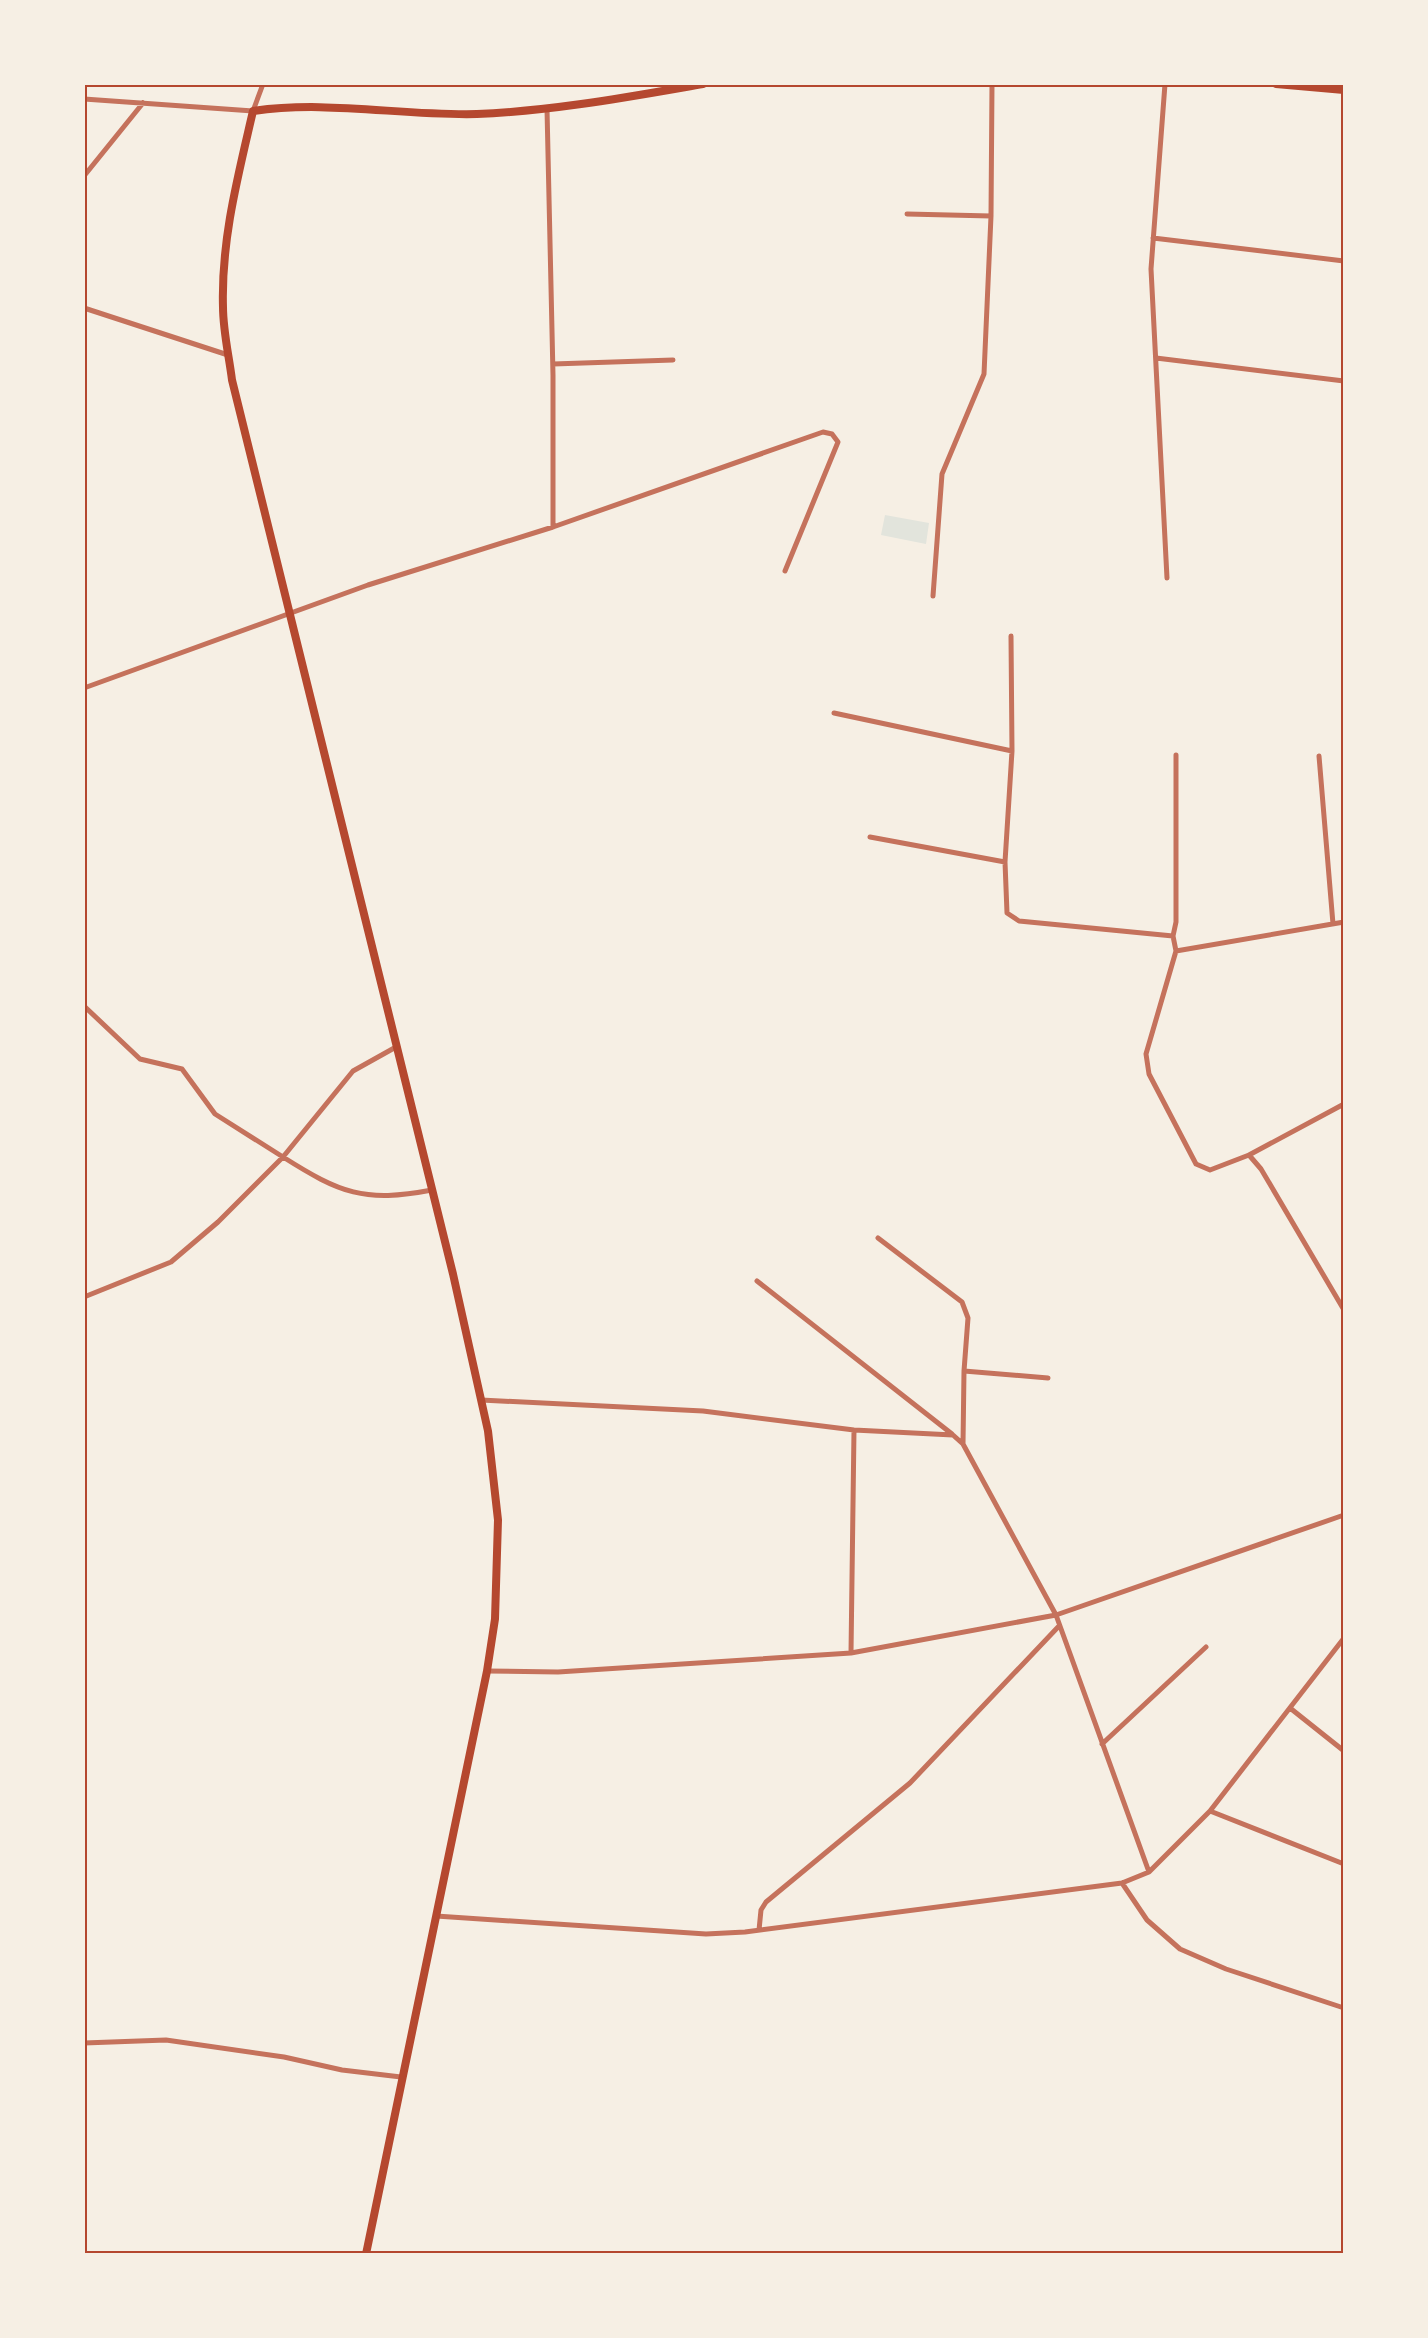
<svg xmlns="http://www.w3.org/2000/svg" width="1428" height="2338" font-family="'DejaVu Sans',sans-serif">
<rect width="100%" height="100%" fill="#f6efe4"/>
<path fill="#e2e4dc" d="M885,515L929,523L926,544L881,535Z"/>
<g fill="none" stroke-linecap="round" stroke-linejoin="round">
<path stroke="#c5725c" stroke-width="5" d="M1165,84L1151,269L1167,578
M84,99L253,111L263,84
M547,109L553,375V527
M84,176L143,103
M907,214L991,216
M1153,238L1344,261
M84,308L228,355
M1156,358L1344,381
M553,364L673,360
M933,596L942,474L984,374L991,216L992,84
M1011,636L1012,751L1005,862L1007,913L1019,921L1173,936L1176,951L1344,922
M84,688L368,585L553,527L823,432L832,434L838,442L785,571
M834,713L1012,751
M1319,756L1333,924
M870,837L1005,862
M1173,936L1176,922V755
M1176,951L1146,1054L1149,1074L1196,1164L1210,1170L1249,1155L1261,1169L1344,1310
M84,1006L140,1059L182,1069L215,1114L283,1157L353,1071L396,1047
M1249,1155L1344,1104
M878,1238L962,1302L968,1318L964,1371L963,1444L1056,1615L1149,1872
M757,1281L952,1434
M84,1297L171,1262L218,1222L283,1157C340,1193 364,1203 432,1190
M964,1371L1048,1378
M481,1400L703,1411L854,1430L953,1435L963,1444
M851,1653L854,1430
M487,1671L558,1672L851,1653L1056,1615L1344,1515
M1290,1708L1344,1751
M1102,1744L1206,1647
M1210,1811L1344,1864
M1122,1883L1147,1920L1180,1949L1226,1969L1344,2008
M436,1916L706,1934L745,1932L1122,1883L1149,1872L1210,1811L1344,1638
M759,1930L761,1910L766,1902L910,1783L1059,1626
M84,2043L166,2040L284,2057L342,2070L401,2077"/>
<path stroke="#b5482f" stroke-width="8" d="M1276,84L1344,90
M366,2254L487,1671L495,1619L498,1520L488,1431L453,1274L232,380C229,356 223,331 223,307C221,240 238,176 253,111C327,100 402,116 477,114C553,111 628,97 703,84"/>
</g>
<rect width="1428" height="2338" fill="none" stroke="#f6efe4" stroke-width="171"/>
<rect x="86" y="86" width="1256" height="2166" fill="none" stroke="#b5482f" stroke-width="2"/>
</svg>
